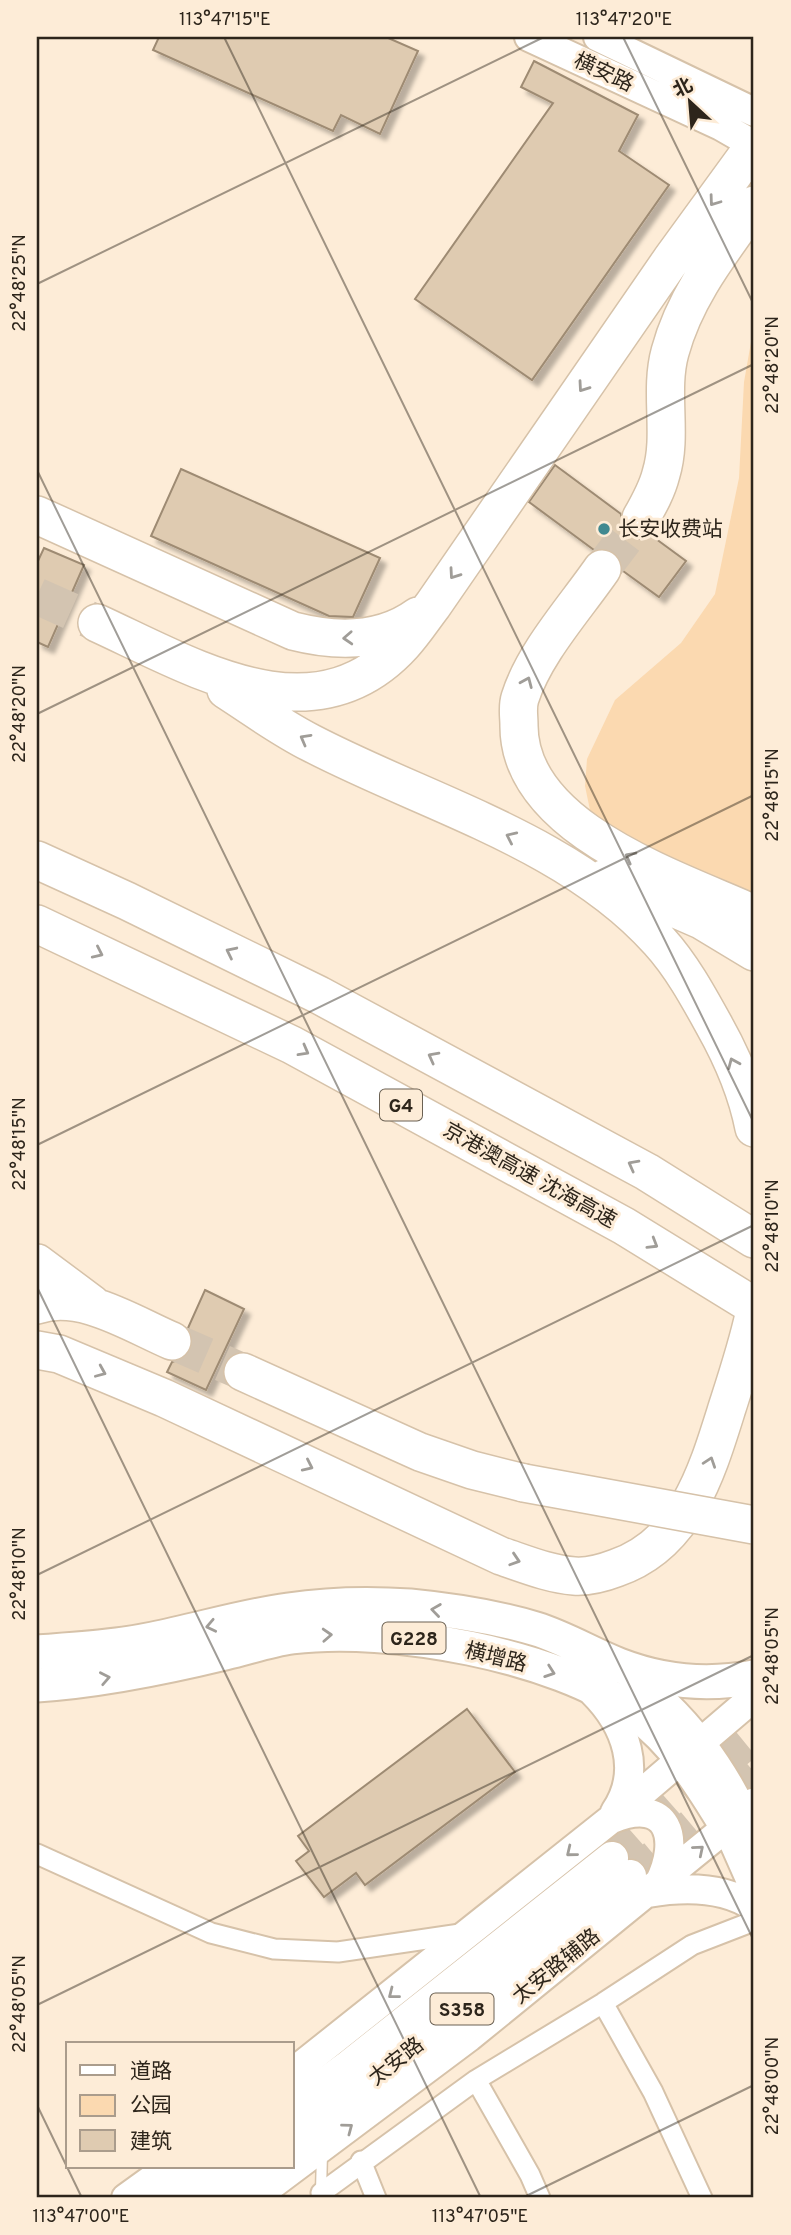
<svg xmlns="http://www.w3.org/2000/svg" width="791" height="2235" font-family="Overpass,'Noto Sans SC',sans-serif">
<defs>
<filter id="shadow"><feDropShadow dx="6" dy="6" stdDeviation="2" flood-color="#0004"/></filter>
</defs>
<rect width="100%" height="100%" fill="#fdecd7"/>
<path fill="#fbd9b0" d="M754,325V893L703,880L591,815L585,786L587,759L615,700L681,643L715,594L739,478L744,382Z"/>
<path fill="#dfcbb1" stroke="#9e8b73" stroke-width="2" filter="url(#shadow)" d="M159,37H386L418,51L380,134L341,115L333,131L153,50Z
M534,61L638,115L619,151L669,185L532,380L415,299L553,103L521,87Z
M555,465L621,514L623,528L630,536L640,539L652,536L686,561L659,597L623,571L621,561L615,552L605,548L594,550L529,502Z
M181,469L380,558L353,617L329,616L151,536Z
M44,548L84,565L48,647L37,642V563Z
M205,1290L244,1309L206,1390L167,1372L172,1362L184,1358L191,1350L193,1338L188,1328Z
M467,1709L515,1772L365,1885L356,1873L324,1897L296,1861L309,1851L298,1836Z"/>
<g fill="none" stroke-linecap="round" stroke-linejoin="round">
<path stroke="#d3c4b1" stroke-width="32" stroke-dasharray="32 16" stroke-linecap="butt" d="M612,1858L673,1804L754,1738
M630,1876L754,1772"/>
<path stroke="#d3c4b1" stroke-width="37" stroke-dasharray="37 18" stroke-linecap="butt" d="M602,569L641,518
M37,596L97,623
M172,1341L243,1372"/>
<defs>
<path id="service" d="M321,2191L322,2153"/>
<path id="minor" d="M37,1854L211,1933L274,1949L338,1952L467,1933
M603,2003L653,2092L702,2198
M476,2080L530,2175L540,2198
M361,2161L376,2198
M321,2193L476,2080L603,2003L692,1945L754,1921"/>
<path id="secondary" d="M529,37L721,126L754,145
M598,37L754,112
M626,1671C685,1713 724,1768 754,1834
M593,1692C626,1725 643,1771 615,1812
M612,1819C669,1796 681,1839 659,1883
M648,1893C683,1887 723,1886 754,1907
M292,2073L610,1820L754,1697
M126,2198L169,2167
M254,2198L469,2037L727,1827L754,1888"/>
<path id="primary" d="M292,2108L347,2068L612,1858
M292,2140L361,2089L630,1876
M169,2198L212,2167
M212,2198L255,2167"/>
<path id="trunk" d="M37,1652C75,1649 115,1647 153,1639C198,1630 243,1616 288,1610C329,1604 369,1603 410,1606C451,1610 496,1617 536,1629C565,1638 591,1654 619,1665C663,1682 708,1686 754,1677
M37,1685C100,1681 163,1668 225,1653C247,1648 270,1640 292,1637C389,1625 555,1654 634,1712C675,1742 701,1784 727,1827L754,1805"/>
<path id="motorway" d="M37,515L293,631C336,642 381,643 418,616
M641,518C649,504 657,490 661,474C673,435 659,392 670,352C685,296 721,251 754,205
M602,569C575,608 534,653 520,698C517,707 519,716 519,725C518,829 677,879 754,914
M97,623C193,667 314,742 403,644C414,632 423,618 433,605L671,260L754,146
M226,690C254,708 281,728 311,743C426,803 571,842 659,941C681,965 698,996 714,1025C732,1057 747,1092 754,1128
M37,860L127,901L319,995L647,1172L754,1239
M605,878L701,920L754,952
M37,924L292,1045L624,1226L754,1306
M37,1263L92,1304
M37,1305C81,1290 132,1324 172,1341
M37,1350L59,1354L164,1398L501,1556C525,1564 549,1574 574,1576C588,1577 603,1573 616,1568C686,1544 707,1472 727,1408C737,1377 747,1347 754,1315
M243,1372L420,1452L472,1470L524,1483"/>
</defs>
<use href="#service" stroke="#d6c2a9" stroke-width="13"/>
<use href="#minor" stroke="#d6c2a9" stroke-width="23"/>
<use href="#secondary" stroke="#d6c2a9" stroke-width="32"/>
<use href="#primary" stroke="#d6c2a9" stroke-width="35"/>
<use href="#trunk" stroke="#d6c2a9" stroke-width="37"/>
<use href="#motorway" stroke="#d6c2a9" stroke-width="40"/>
<use href="#service" stroke="#fff" stroke-width="10"/>
<use href="#minor" stroke="#fff" stroke-width="19"/>
<use href="#secondary" stroke="#fff" stroke-width="28"/>
<use href="#primary" stroke="#fff" stroke-width="32"/>
<use href="#trunk" stroke="#fff" stroke-width="33"/>
<use href="#motorway" stroke="#fff" stroke-width="37"/>
<defs>
<path id="motorway-bridge" d="M524,1483L754,1525"/>
</defs>
<use href="#motorway-bridge" stroke="#d6c2a9" stroke-width="40" stroke-linecap="butt"/>
<use href="#motorway-bridge" stroke="#fff" stroke-width="37"/>
</g>
<defs><path id="oneway-chevron" d="M-2-3.5L2.5 0L-2 3.5" fill="none" stroke-width="1.6" stroke-linecap="round" stroke-linejoin="round" transform="scale(1.75)"/></defs>
<g stroke="#a09d98">
<use href="#oneway-chevron" transform="translate(714 201) rotate(126)"/>
<use href="#oneway-chevron" transform="translate(583 387) rotate(125)"/>
<use href="#oneway-chevron" transform="translate(454 574) rotate(125)"/>
<use href="#oneway-chevron" transform="translate(348 638) rotate(177)"/>
<use href="#oneway-chevron" transform="translate(527 682) rotate(-67)"/>
<use href="#oneway-chevron" transform="translate(305 739) rotate(-151)"/>
<use href="#oneway-chevron" transform="translate(511 837) rotate(-155)"/>
<use href="#oneway-chevron" transform="translate(630 857) rotate(-152)"/>
<use href="#oneway-chevron" transform="translate(231 952) rotate(-154)"/>
<use href="#oneway-chevron" transform="translate(98 953) rotate(25)"/>
<use href="#oneway-chevron" transform="translate(304 1051) rotate(29)"/>
<use href="#oneway-chevron" transform="translate(433 1057) rotate(-152)"/>
<use href="#oneway-chevron" transform="translate(733 1063) rotate(-113)"/>
<use href="#oneway-chevron" transform="translate(633 1165) rotate(-152)"/>
<use href="#oneway-chevron" transform="translate(653 1244) rotate(31)"/>
<use href="#oneway-chevron" transform="translate(101 1372) rotate(23)"/>
<use href="#oneway-chevron" transform="translate(710 1462) rotate(-71)"/>
<use href="#oneway-chevron" transform="translate(308 1466) rotate(25)"/>
<use href="#oneway-chevron" transform="translate(515 1560) rotate(18)"/>
<use href="#oneway-chevron" transform="translate(436 1610) rotate(-172)"/>
<use href="#oneway-chevron" transform="translate(211 1626) rotate(168)"/>
<use href="#oneway-chevron" transform="translate(327 1635) rotate(-3)"/>
<use href="#oneway-chevron" transform="translate(550 1672) rotate(19)"/>
<use href="#oneway-chevron" transform="translate(105 1678) rotate(-11)"/>
<use href="#oneway-chevron" transform="translate(699 1850) rotate(-40)"/>
<use href="#oneway-chevron" transform="translate(571 1852) rotate(141)"/>
<use href="#oneway-chevron" transform="translate(393 1994) rotate(142)"/>
<use href="#oneway-chevron" transform="translate(348 2128) rotate(-37)"/>
</g>
<path fill="none" stroke="#2d251b" stroke-width="2" stroke-opacity="0.45" d="M224,37L754,1123M623,37L754,305M37,284L544,37M37,470L754,1941M37,714L754,364M37,1145L754,795M37,1287L481,2198M37,1575L754,1225M37,2005L754,1655M37,2105L82,2198M522,2198L754,2085"/>
<circle fill="#418990" stroke="#fdecd7" stroke-width="2.5" cx="604" cy="529" r="7"/>
<g text-anchor="middle" stroke-width="6" stroke-linejoin="round" paint-order="stroke">
<g fill="#fdecd7" stroke="#6b6153" stroke-width="2">
<rect x="380" y="1089.5" width="42" height="31" rx="5"/>
<rect x="382.5" y="1622.5" width="63" height="31" rx="5"/>
<rect x="430.5" y="1993.5" width="63" height="31" rx="5"/>
</g>
<g font-size="19" font-weight="bold" fill="#2d251b">
<text x="401" y="1112">G4</text>
<text x="414" y="1645">G228</text>
<text x="462" y="2016">S358</text>
</g>
<g font-size="21" fill="#2d251b" stroke="#fdecd7">
<text transform="translate(604 72) rotate(25)" y="7">横安路</text>
<text transform="translate(530 1175) rotate(29)" y="7">京港澳高速 沈海高速</text>
<text transform="translate(496 1657) rotate(14)" y="7">横增路</text>
<text transform="translate(556 1966) rotate(-39)" y="7">太安路辅路</text>
<text transform="translate(396 2061) rotate(-38)" y="7">太安路</text>
</g>
<g font-size="21" fill="#2d251b" stroke="#fdecd7" text-anchor="start">
<text x="618" y="536">长安收费站</text>
</g>
</g>
<rect width="791" height="2235" fill="none" stroke="#fdecd7" stroke-width="77"/>
<rect x="66" y="2042" width="228" height="126" fill="#fdecd7" stroke="#aa9c8c" stroke-width="2"/>
<rect x="80" y="2065" width="35" height="10" fill="#ffffff" stroke="#aa9c8c" stroke-width="2"/>
<text x="130" y="2078" font-size="21" fill="#2d251b">道路</text>
<rect x="80" y="2095" width="35" height="21" fill="#fbd9b0" stroke="#aa9c8c" stroke-width="2"/>
<text x="130" y="2112" font-size="21" fill="#2d251b">公园</text>
<rect x="80" y="2130" width="35" height="21" fill="#dfcbb1" stroke="#aa9c8c" stroke-width="2"/>
<text x="130" y="2148" font-size="21" fill="#2d251b">建筑</text>
<g transform="translate(690 102) rotate(334)" stroke="#fdecd7" stroke-width="5" paint-order="stroke">
<path d="M0-5L12 26L0 18L-12 26Z" fill="#2d251b"/>
<text y="-10" font-size="19" font-weight="bold" text-anchor="middle" fill="#2d251b">北</text>
</g>
<rect x="38" y="38" width="714" height="2158" fill="none" stroke="#2d251b" stroke-width="2.5"/>
<g font-size="18" text-anchor="middle" fill="#2d251b">
<text x="225" y="25">113°47'15"E</text>
<text x="624" y="25">113°47'20"E</text>
<text transform="translate(19 283) rotate(-90)" y="6">22°48'25"N</text>
<text transform="translate(772 365) rotate(-90)" y="6">22°48'20"N</text>
<text transform="translate(19 714) rotate(-90)" y="6">22°48'20"N</text>
<text transform="translate(772 795) rotate(-90)" y="6">22°48'15"N</text>
<text transform="translate(19 1144) rotate(-90)" y="6">22°48'15"N</text>
<text transform="translate(772 1226) rotate(-90)" y="6">22°48'10"N</text>
<text transform="translate(19 1574) rotate(-90)" y="6">22°48'10"N</text>
<text transform="translate(772 1656) rotate(-90)" y="6">22°48'05"N</text>
<text transform="translate(19 2004) rotate(-90)" y="6">22°48'05"N</text>
<text transform="translate(772 2086) rotate(-90)" y="6">22°48'00"N</text>
<text x="81" y="2222">113°47'00"E</text>
<text x="480" y="2222">113°47'05"E</text>
</g>
</svg>
